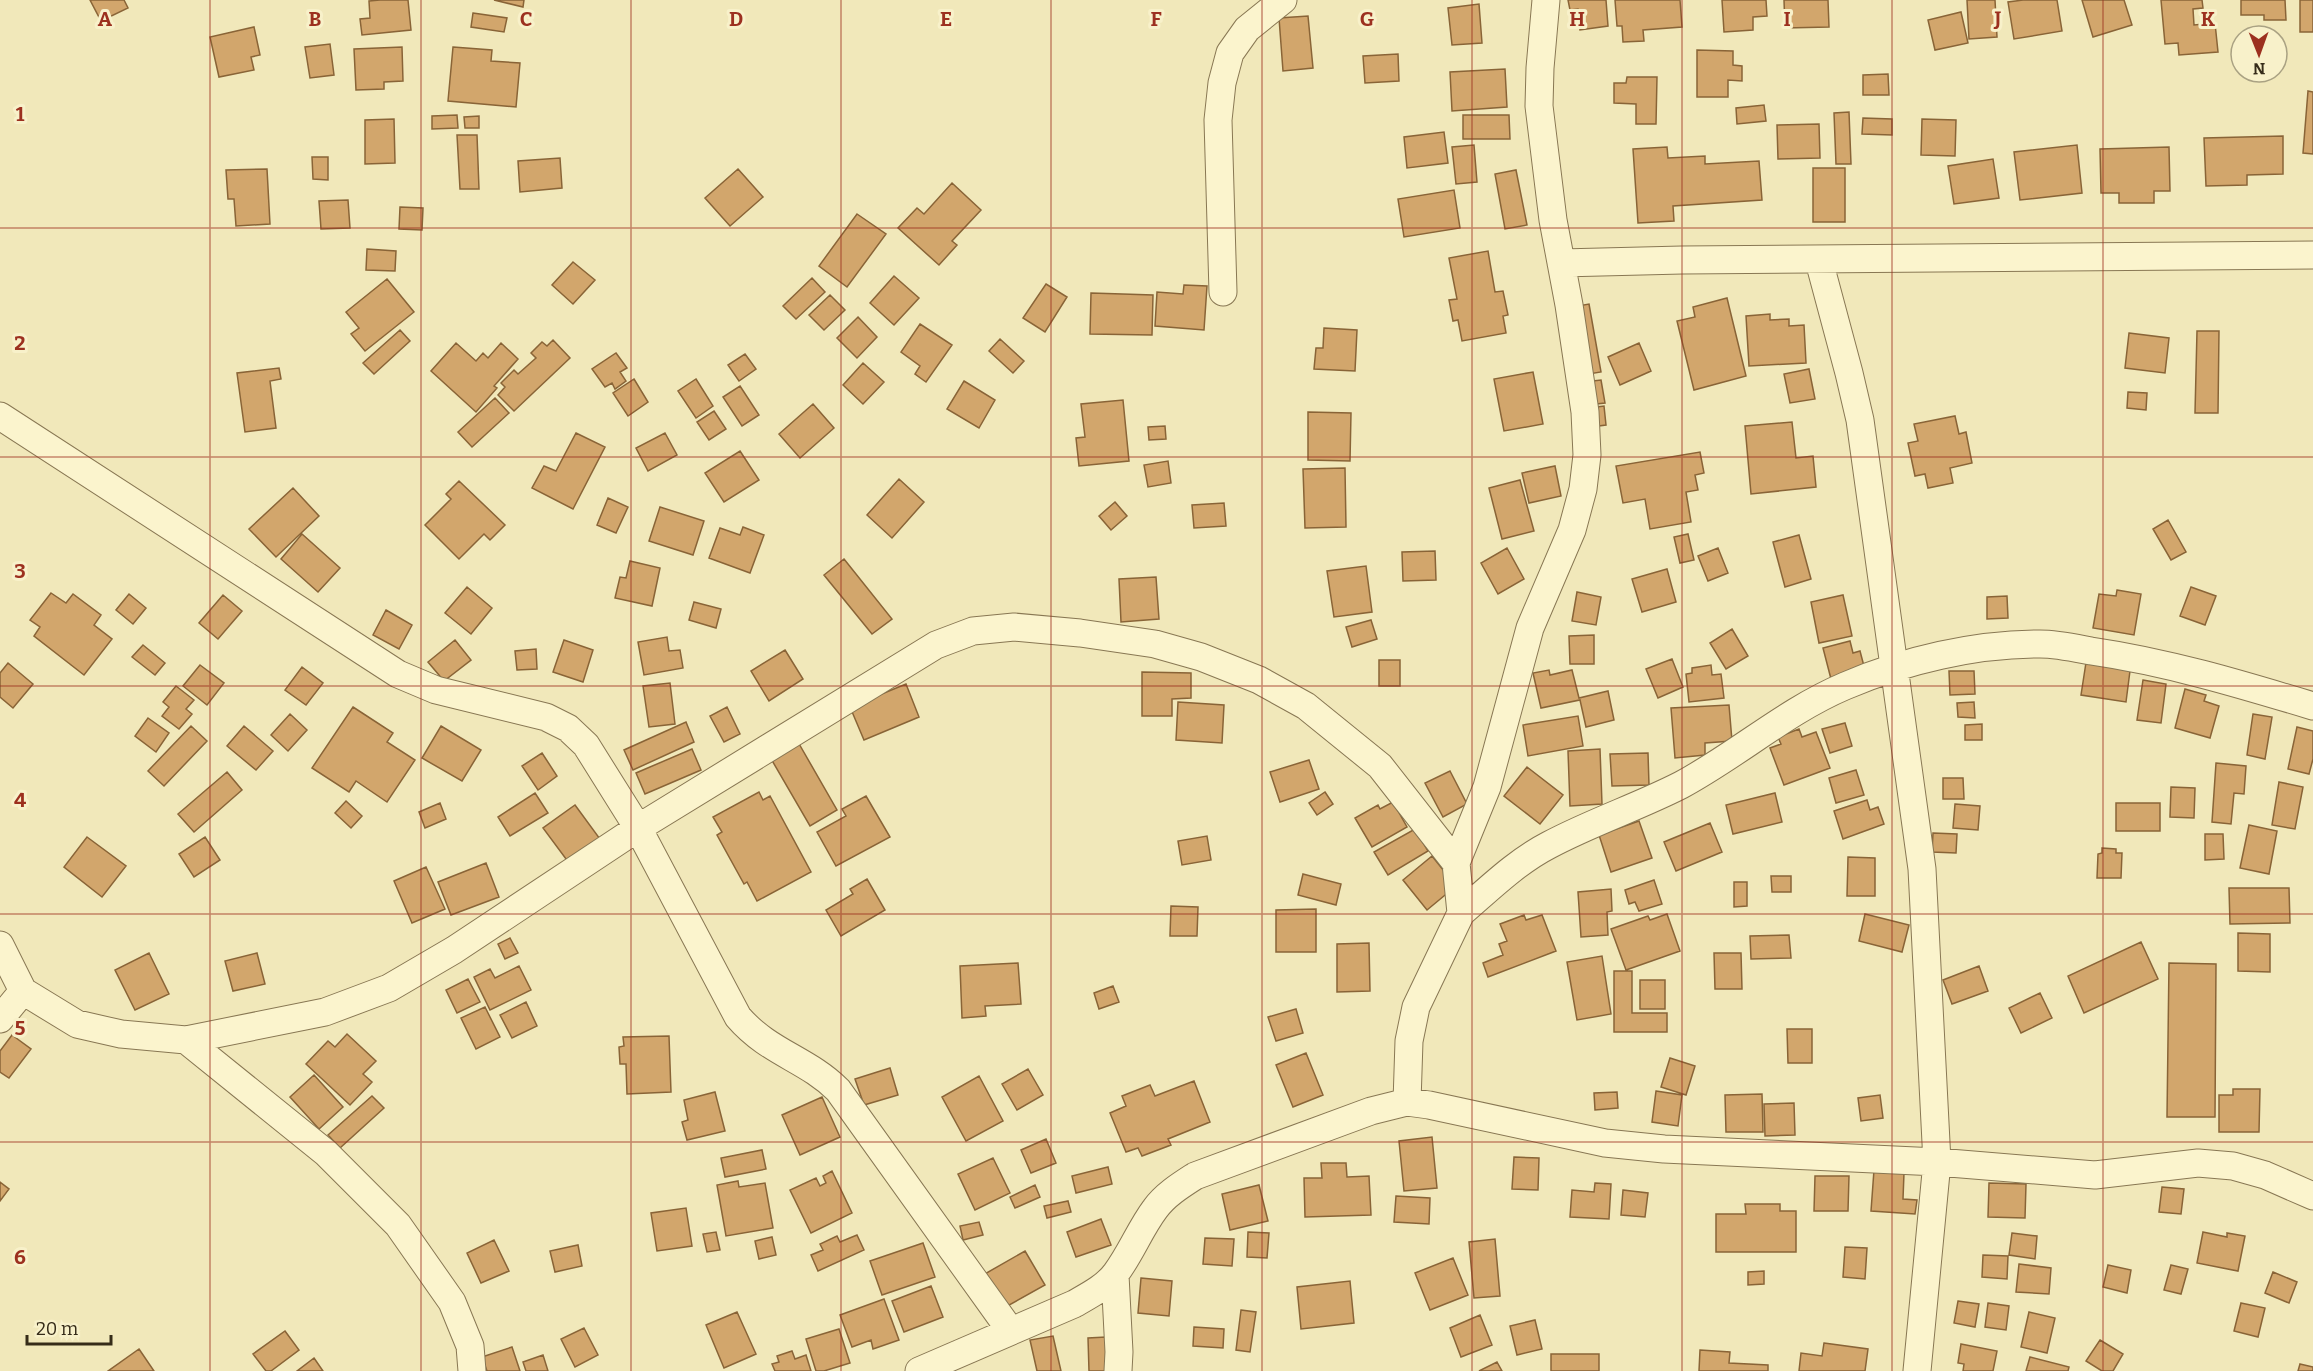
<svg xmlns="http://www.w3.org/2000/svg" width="2313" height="1371" font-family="Bitter,serif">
<rect width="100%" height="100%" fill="#f1e8ba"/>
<path fill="#d2a66c" stroke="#896437" stroke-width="1.5" d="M90,0H124L128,8L101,21Z
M380,0H408L411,30L362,35L360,19L370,18L369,1Z
M494,0H524L523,7Z
M1568,0H1606L1608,26L1580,30L1578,9L1570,10Z
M1615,0H1680L1682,27L1643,30L1644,41L1623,42L1622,26H1617Z
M1722,0H1766L1767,16L1753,17V30L1724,32Z
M1784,0H1828L1829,27L1785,28Z
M1967,0H1995L1997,37L1969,39Z
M2023,0H2057L2062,31L2014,39L2008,2Z
M2082,0H2124L2132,25L2093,37Z
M2161,0H2202L2203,8L2193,9L2194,25L2215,23L2218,52L2179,55L2178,43L2165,44Z
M2241,0H2285L2286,20H2264V15H2241Z
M2300,0H2313V32H2300Z
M1479,4L1482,43L1452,45L1448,8Z
M1961,12L1968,43L1935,50L1928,20Z
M473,13L507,18L504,32L471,27Z
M1308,16L1313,68L1283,71L1279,18Z
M254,27L260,55L251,57L254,70L219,77L210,37Z
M330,44L334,75L310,78L305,47Z
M402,47L403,81L384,82V89L356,90L354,49Z
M453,47L492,50L491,61L520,63L516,107L448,101Z
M1697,50L1733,51V65L1742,66V81L1728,80V97H1697Z
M1398,54L1399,81L1365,83L1363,56Z
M1505,69L1507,107L1452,111L1450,72Z
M1888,74L1889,95H1863V75Z
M1627,77H1657L1656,124H1636V104L1614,103V83H1626Z
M2308,91L2313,92V154L2303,153Z
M1764,105L1766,121L1737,124L1736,108Z
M1849,112L1851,164H1836L1834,113Z
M457,115L458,128L432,129V116Z
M1463,115H1509L1510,139H1463Z
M479,116V128H465L464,117Z
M1863,118L1892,119V135L1862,134Z
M394,119L395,163L365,164V120Z
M1922,119L1956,120L1955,156L1921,155Z
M1819,124L1820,158L1778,159L1777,125Z
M1444,132L1448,163L1407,168L1404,137Z
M457,135H477L479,189H460Z
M2283,136V174L2247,175V185L2206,186L2204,138Z
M1474,145L1477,182L1456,184L1452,147Z
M2077,145L2082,193L2020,200L2014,152Z
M1667,147L1668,158L1705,156V164L1759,161L1762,200L1673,206L1674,221L1638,223L1633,149Z
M2169,147L2170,191H2154V203H2119V193H2101L2100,149Z
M312,157H328V180L313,179Z
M560,158L562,188L520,192L518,161Z
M1993,159L1999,198L1954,204L1948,166Z
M1813,168H1845V222H1813Z
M267,169L270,224L236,226L234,199H228L226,170Z
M738,169L763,197L730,226L705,198Z
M1516,170L1527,225L1505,229L1495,174Z
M952,183L981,210L952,241L957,245L939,265L898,228L917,208L924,214Z
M1454,190L1460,228L1404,237L1398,199Z
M348,200L350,228L321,229L319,201Z
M400,207L423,208L422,230L399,229Z
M857,214L886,234L847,287L819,266Z
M367,249L396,251L395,271L366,270Z
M1488,251L1495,292L1503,291L1508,315L1503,316L1506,333L1462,341L1458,320L1453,321L1449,300L1457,299L1449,258Z
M573,262L595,280L573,304L552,285Z
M894,276L919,298L894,325L870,303Z
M812,278L825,292L796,319L783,306Z
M387,279L414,312L365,351L351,334L359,328L346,312Z
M1046,284L1067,297L1045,332L1023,318Z
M1184,285L1207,286L1204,330L1155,326L1157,292L1183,294Z
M1091,293L1153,295L1152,335L1090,334Z
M830,295L845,310L824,330L809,315Z
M1727,298L1746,376L1694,390L1677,321L1695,317L1693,307Z
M1589,304L1601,372L1583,375L1572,307Z
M1770,314V320L1789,319V326L1804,325L1806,363L1749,366L1746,316Z
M858,317L877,337L857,358L837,338Z
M920,324L952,345L926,382L915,374L920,366L901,352Z
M1324,328L1357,330L1355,371L1314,369L1316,348H1323Z
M400,330L410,341L374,374L363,363Z
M2197,331H2219L2218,413H2195Z
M2129,333L2169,338L2165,373L2125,368Z
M1000,339L1024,361L1013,373L989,351Z
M553,340L570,358L514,411L498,395L505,387L501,383L514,370L518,374L536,358L531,353L542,342L547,346Z
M456,343L476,361L483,353L488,358L501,343L518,359L494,386L497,388L476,412L431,371Z
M1639,343L1651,371L1620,385L1608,357Z
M616,353L627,368L620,372L626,381L615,389L612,383L605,387L592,369Z
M745,354L756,369L739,381L728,365Z
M863,363L884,382L863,404L843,385Z
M279,368L281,379L270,381L276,428L245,432L237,373Z
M1809,369L1815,399L1790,403L1784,374Z
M1533,372L1543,424L1504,431L1494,379Z
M634,379L648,402L628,416L613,393Z
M696,379L713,406L696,418L678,391Z
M1601,380L1605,403L1587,405L1584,382Z
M964,381L995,400L979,428L947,409Z
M740,386L759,415L742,426L723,397Z
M2128,392L2147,393L2146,410L2127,408Z
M495,398L509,413L472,447L458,432Z
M1123,400L1129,461L1079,466L1076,438L1085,437L1081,404Z
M813,404L834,428L800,458L779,434Z
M1604,406L1606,425L1591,427L1589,408Z
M714,411L726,429L709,440L697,422Z
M1308,412L1351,413L1350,461L1308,460Z
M1955,416L1959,434L1966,432L1972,463L1950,468L1953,483L1928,488L1925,474L1915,476L1908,443L1918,441L1914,424Z
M1792,422L1796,458L1813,456L1816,487L1751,494L1745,426Z
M1165,426L1166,439L1149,440L1148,427Z
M576,433L605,447L573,509L532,488L544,466L556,471Z
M665,433L677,455L648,471L636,448Z
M740,451L759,480L724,502L705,473Z
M1700,452L1704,473L1695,475L1698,490L1686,492L1691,522L1650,529L1645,499L1623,503L1616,466Z
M1168,461L1171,483L1148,487L1144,465Z
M1555,466L1561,496L1529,503L1522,473Z
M1345,468L1346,527L1305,528L1303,469Z
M899,479L924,502L892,538L867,515Z
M1520,480L1534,531L1502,539L1489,488Z
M459,481L505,525L490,540L484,534L459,559L425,525L451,499L446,494Z
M293,488L319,516L276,557L249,529Z
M608,498L628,507L616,533L597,525Z
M1115,502L1127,516L1111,530L1099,516Z
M1224,503L1226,526L1194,528L1192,505Z
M660,507L704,521L693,555L649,541Z
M2168,520L2186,552L2171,560L2153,529Z
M743,527L764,535L750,573L709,558L720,528L740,535Z
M302,534L340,568L318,592L281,559Z
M1688,534L1694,560L1680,563L1674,537Z
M1799,535L1811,579L1785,587L1773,542Z
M1507,548L1524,579L1498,594L1481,563Z
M1718,548L1728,573L1708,581L1698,556Z
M1435,551L1436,580L1403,581L1402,552Z
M844,559L892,619L872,634L824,575Z
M630,561L660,568L652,606L615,598L620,577L626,578Z
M1366,566L1372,612L1334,617L1327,571Z
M1667,569L1676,602L1642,612L1632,579Z
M1156,577L1159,619L1121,622L1119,579Z
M467,587L492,608L471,634L445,613Z
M2191,587L2216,596L2205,625L2180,616Z
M2117,590L2141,594L2134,635L2093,628L2099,594L2116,596Z
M1577,592L1601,597L1596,625L1572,621Z
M51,593L66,603L73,594L101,615L94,625L112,639L84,675L34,636L40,627L30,620Z
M129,594L146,608L133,624L116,610Z
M223,595L242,611L218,639L199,623Z
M1843,595L1852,636L1819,643L1811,602Z
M2007,596L2008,618L1987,619V597Z
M694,602L721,609L716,628L689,620Z
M386,610L412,625L399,649L373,635Z
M1371,620L1377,639L1352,647L1346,627Z
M1732,629L1748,656L1726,669L1710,643Z
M1594,635V664H1570L1569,636Z
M667,637L669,651L680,650L683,668L644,675L638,642Z
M455,640L471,660L444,681L428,662Z
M564,640L593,650L583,682L553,672Z
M1850,641L1853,653L1860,651L1865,670L1831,679L1823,648Z
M143,645L165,663L155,675L132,657Z
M536,649L537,669L517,670L515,651Z
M785,650L803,679L769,701L751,671Z
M2087,656L2131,663L2126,702L2081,695Z
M1672,659L1683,687L1658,698L1646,669Z
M1379,660H1400V686H1379Z
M8,663L33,684L13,708L0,697V673Z
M200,665L224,683L207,705L183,686Z
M1711,665L1712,675L1721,674L1724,698L1689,702L1686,674L1692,673V668Z
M302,667L323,683L306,705L285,690Z
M1549,670L1550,675L1572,670L1579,698L1608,691L1614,720L1586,727L1580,700L1541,708L1533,673Z
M1949,671H1974L1975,694L1950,695Z
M1142,672L1191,673V698L1172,699V716H1142Z
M2143,680L2166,684L2161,723L2137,720Z
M670,683L675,724L649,727L643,686Z
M906,684L919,717L864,740L850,707Z
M176,686L194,700L186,709L192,714L179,729L162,716L169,707L163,702Z
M2185,689L2206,695L2204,701L2219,706L2210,738L2175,728Z
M1178,702L1224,705L1222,743L1176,740Z
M1974,702L1975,718L1958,717L1957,703Z
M1729,705L1732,741L1705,743V755L1675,758L1671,708Z
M353,707L393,733L387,742L415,760L387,802L356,781L349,792L312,768Z
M727,707L740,734L724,742L710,716Z
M290,714L307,730L288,751L271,735Z
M2253,714L2272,717L2265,759L2247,755Z
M1578,716L1583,746L1528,756L1523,725Z
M148,718L169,733L156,752L135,736Z
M686,722L694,742L633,770L624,750Z
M1845,723L1852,746L1830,753L1822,729Z
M1982,724V740H1965V725Z
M191,726L207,741L164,786L148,771Z
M244,726L273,751L256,770L227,746Z
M441,726L481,750L462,781L422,758Z
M2297,727L2313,731V759L2309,774L2288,769Z
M1799,729L1802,737L1816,732L1830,768L1784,785L1770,748L1781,744L1778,737Z
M798,742L837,810L810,826L770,757Z
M692,749L701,770L645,794L636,773Z
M1600,749L1602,804L1570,806L1568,751Z
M542,753L557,776L538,790L522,766Z
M1648,753L1649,785L1612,786L1610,754Z
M1309,760L1319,789L1280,802L1270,772Z
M2216,763L2246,766L2244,794L2234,793L2231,824L2212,822Z
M1527,767L1563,795L1540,824L1504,796Z
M1856,770L1864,795L1836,803L1829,778Z
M1450,771L1467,804L1443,817L1425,783Z
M227,772L242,790L194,832L178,814Z
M1943,778H1963L1964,799H1943Z
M2279,782L2303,787L2295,829L2272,825Z
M2171,787L2195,788L2194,818L2170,817Z
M759,792L763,800L770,796L811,872L757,901L747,882L744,884L717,835L722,832L713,817Z
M1325,792L1333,804L1317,815L1309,803Z
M535,793L548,813L510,836L498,817Z
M1775,793L1782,822L1733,834L1726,805Z
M866,796L890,837L836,866L817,832L846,816L842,809Z
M1867,800L1870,810L1878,807L1884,824L1843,839L1834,811Z
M346,801L362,816L351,828L335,813Z
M1393,802L1407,827L1372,847L1355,818L1378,805L1380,809Z
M440,803L446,819L425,828L419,812Z
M2116,803H2160V831H2116Z
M1955,804L1980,806L1978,830L1953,828Z
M575,805L600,839L569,863L543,828Z
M1639,821L1652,858L1611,872L1599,835Z
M1710,823L1722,852L1676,871L1664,842Z
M2249,825L2277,831L2269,874L2240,868Z
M1415,829L1428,851L1388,875L1374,852Z
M1933,833L1957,834L1956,853L1932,852Z
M2205,834H2223L2224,859L2205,860Z
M1207,836L1211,860L1182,865L1178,841Z
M87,837L126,866L102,897L64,867Z
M205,837L220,860L194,877L179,854Z
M2102,848L2116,849V853H2122L2121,878H2097L2098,854L2102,853Z
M1432,856L1456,886L1427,910L1403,880Z
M1848,857L1875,858V896H1847Z
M486,863L499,897L451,915L438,882Z
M426,867L445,909L412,923L394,881Z
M1303,874L1341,884L1336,905L1298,895Z
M1771,876H1791V892H1772Z
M867,879L885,910L841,936L826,910L853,894L850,889Z
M1654,880L1662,904L1639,911L1635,902L1629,904L1625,890Z
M1734,882H1747V906L1734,907Z
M2229,888H2289L2290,923L2230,924Z
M1611,889L1612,911L1607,912L1608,935L1581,937L1578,892Z
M1171,906L1198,907L1197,936H1170Z
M1316,909V952H1276V910Z
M1667,914L1680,951L1626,970L1611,929L1648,916L1650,920Z
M1865,914L1909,925L1902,952L1859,941Z
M1524,915L1526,920L1542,915L1556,951L1488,977L1483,963L1503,955L1499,944L1507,941L1500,924Z
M2238,933L2270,934V972L2238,971Z
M1789,935L1791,958L1751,959L1750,936Z
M510,938L518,953L505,959L498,944Z
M2141,942L2158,979L2084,1013L2068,976Z
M1369,943L1370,991L1337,992V944Z
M149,953L169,994L135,1010L115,970Z
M257,953L265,984L233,991L225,961Z
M1714,953H1741L1742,989H1715Z
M1602,956L1611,1014L1577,1020L1567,962Z
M1018,963L1021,1004L985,1006L986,1016L962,1018L960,966Z
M2169,963L2216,964L2215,1117H2167Z
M519,966L531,990L490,1010L474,977L490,969L495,978Z
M1979,966L1988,991L1952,1004L1943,980Z
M1614,971H1632V1013H1667V1032H1614Z
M468,979L480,1002L457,1013L446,990Z
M1640,980H1665V1009H1640Z
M1113,986L1119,1002L1099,1009L1094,993Z
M2040,993L2052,1018L2021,1033L2009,1008Z
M526,1002L537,1026L512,1038L500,1015Z
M485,1007L500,1037L476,1049L461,1018Z
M1296,1009L1303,1033L1276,1041L1268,1017Z
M1787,1029H1812V1063H1788Z
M347,1034L376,1061L363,1074L372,1082L350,1105L306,1064L328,1041L335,1047Z
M12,1035L31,1049L9,1078L0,1072V1051Z
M669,1036L671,1092L627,1094L626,1064H620L619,1047L624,1046L623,1037Z
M1306,1053L1323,1095L1293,1107L1276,1065Z
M1670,1058L1695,1066L1686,1095L1661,1087Z
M890,1068L898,1095L864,1105L855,1079Z
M1028,1069L1043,1095L1017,1110L1002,1084Z
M314,1075L343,1107L319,1129L290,1097Z
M979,1076L1003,1121L966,1141L942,1097Z
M1194,1081L1210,1122L1168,1139L1171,1145L1142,1156L1138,1148L1126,1152L1110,1113L1126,1106L1122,1096L1150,1085L1155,1096Z
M2233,1089H2260L2259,1132H2219V1095H2233Z
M1656,1091L1682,1095L1678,1126L1652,1122Z
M715,1092L725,1131L687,1140L682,1122L688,1120L684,1100Z
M1617,1092L1618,1108L1595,1110L1594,1093Z
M1762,1094L1763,1132H1726L1725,1095Z
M1880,1095L1883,1118L1861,1121L1858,1098Z
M372,1096L384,1108L340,1148L328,1135Z
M822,1097L840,1137L800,1155L782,1115Z
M1794,1103L1795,1135L1765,1136L1764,1104Z
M1432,1137L1437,1188L1404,1191L1399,1141Z
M1046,1139L1056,1163L1031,1173L1021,1150Z
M762,1150L766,1169L725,1177L721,1158Z
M1514,1157L1539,1158L1538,1190L1512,1189Z
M993,1158L1010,1193L975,1210L958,1174Z
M1321,1163H1346L1347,1177L1369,1176L1371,1215L1305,1217L1304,1178H1322Z
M1108,1167L1112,1184L1076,1193L1072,1176Z
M1874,1170L1904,1173L1903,1199L1917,1200L1915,1214L1871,1211Z
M832,1171L852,1213L811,1233L790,1190L816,1178L820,1186L826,1183L823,1176Z
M1815,1176H1849L1848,1211H1814Z
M738,1181L739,1187L765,1183L773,1228L726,1236L717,1185Z
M0,1182L9,1189L0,1201Z
M1595,1183L1611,1184L1609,1219L1570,1217L1572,1190L1594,1192Z
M1989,1183L2026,1184L2025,1218L1988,1217Z
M1035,1185L1040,1197L1015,1208L1010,1197Z
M1259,1185L1268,1221L1230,1230L1222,1194Z
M2162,1187L2184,1189L2181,1214L2159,1212Z
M1623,1190L1648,1193L1645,1217L1621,1215Z
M1396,1196L1430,1198L1429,1224L1394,1222Z
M1068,1201L1071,1212L1047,1218L1044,1206Z
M1745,1204H1780V1211H1796V1252H1716V1214H1746Z
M686,1208L692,1246L657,1251L651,1213Z
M1101,1219L1111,1245L1076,1257L1067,1232Z
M979,1222L983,1235L963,1240L960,1226Z
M716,1232L720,1250L707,1252L703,1234Z
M1248,1232L1269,1233L1267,1258L1247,1257Z
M2203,1232L2227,1237V1233L2245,1236L2238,1271L2197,1263Z
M2012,1233L2037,1236L2035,1259L2009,1255Z
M857,1235L864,1250L818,1271L811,1255L823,1250L820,1244L837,1236L840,1242Z
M772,1237L776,1255L759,1259L755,1241Z
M1205,1238L1234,1239L1232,1266L1203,1264Z
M1495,1239L1500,1296L1474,1298L1469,1242Z
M494,1240L509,1271L481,1283L467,1253Z
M923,1243L935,1277L882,1295L870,1261Z
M578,1245L582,1266L555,1272L550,1251Z
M1845,1247L1867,1248L1865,1279L1843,1277Z
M1025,1251L1045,1285L1002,1309L983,1275Z
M1983,1255L2008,1256L2007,1279L1982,1277Z
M1453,1258L1468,1295L1430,1310L1415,1273Z
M2019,1264L2051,1268L2049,1294L2016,1292Z
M2108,1265L2131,1270L2127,1293L2103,1287Z
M2171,1265L2188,1269L2181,1294L2164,1290Z
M1764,1271V1284L1748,1285V1272Z
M2273,1272L2297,1282L2289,1303L2265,1293Z
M1141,1278L1172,1281L1169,1316L1138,1313Z
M1350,1281L1354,1323L1301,1329L1297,1287Z
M931,1286L943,1317L904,1332L892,1301Z
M884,1299L899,1340L873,1349L871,1340L852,1347L840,1315Z
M1958,1301L1979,1304L1975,1327L1954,1323Z
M1988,1303L2009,1306L2006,1330L1985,1327Z
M2241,1303L2265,1308L2258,1337L2234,1331Z
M1241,1310L1256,1312L1250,1352L1236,1350Z
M737,1312L756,1354L724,1368L706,1325Z
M2029,1312L2055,1318L2047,1353L2021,1347Z
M1480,1315L1492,1345L1461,1357L1450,1328Z
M1535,1320L1542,1349L1517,1355L1510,1326Z
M1194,1327L1224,1329L1223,1348L1193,1346Z
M584,1328L598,1355L575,1367L561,1339Z
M839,1329L850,1363L824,1371H816L806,1339Z
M285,1331L299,1350L271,1371H266L253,1354Z
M1053,1336L1061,1371H1037L1030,1340Z
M1106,1337L1107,1371H1089L1088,1338Z
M2100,1340L2123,1354L2113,1371H2102L2086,1361Z
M1824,1343L1868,1349L1865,1371H1799L1801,1353L1822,1356Z
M1961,1344L1997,1351L1993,1371H1963L1964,1364L1958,1363Z
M512,1347L520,1371H487L482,1357Z
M139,1349L154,1371H108Z
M1700,1350L1730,1352L1729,1363L1768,1365V1371H1699Z
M792,1351L795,1359L806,1355L811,1371H775L772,1364L779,1362L777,1356Z
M1551,1354H1599V1371H1551Z
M543,1355L548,1371H526L523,1362Z
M2030,1357L2069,1367L2068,1371H2026Z
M314,1358L323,1371H297Z
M1497,1362L1502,1371H1479Z
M2300,1364L2313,1367V1371H2298Z"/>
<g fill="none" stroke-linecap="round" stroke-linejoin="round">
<defs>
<path id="minor" d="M1819,261L1849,373L1860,420L1922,869L1937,1162L1917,1371
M1561,263L1682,260L2313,255
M1223,292L1218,120L1222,83L1230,53L1247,29L1283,0
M0,416L398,674L436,690L546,717L568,728L586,745L638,828L738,1017C769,1053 807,1059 838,1090L1010,1330
M1461,913C1489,889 1516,862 1549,845C1592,822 1638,807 1681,785C1737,755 1786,711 1845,686C1905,660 1975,644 2040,644C2057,644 2075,648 2091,651C2167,662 2240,684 2313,706
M0,945L23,991L77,1024L121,1034L186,1040L325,1012L389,988L454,950L638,828L936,645L973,631L1014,627L1080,633L1155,644L1201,657L1259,680L1306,706L1380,766L1456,863
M0,1019L23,991
M186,1040L326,1153L398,1225L452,1302L470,1346L472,1371
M1407,1102L1429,1105L1605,1143L1664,1149L1937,1162L2095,1175L2198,1163L2233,1166L2265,1175L2313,1196
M1115,1275L1119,1352L1118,1371
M919,1371L1074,1304C1088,1296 1106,1287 1116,1273C1131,1253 1140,1229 1155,1209C1165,1195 1181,1185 1195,1176L1371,1111L1407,1102L1409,1041L1416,1007L1461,913L1456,863L1487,787L1530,628L1572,530L1583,489L1587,455L1585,412L1569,305L1553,220L1539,106L1540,68L1546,0"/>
</defs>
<use href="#minor" stroke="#887753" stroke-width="29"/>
<use href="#minor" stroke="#fbf4cd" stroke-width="27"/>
</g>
<path fill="none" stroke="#9c301f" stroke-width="1.5" stroke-opacity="0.55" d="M210,0V1371M421,0V1371M631,0V1371M841,0V1371M1051,0V1371M1262,0V1371M1472,0V1371M1682,0V1371M1892,0V1371M2103,0V1371M0,228H2313M0,457H2313M0,686H2313M0,914H2313M0,1142H2313"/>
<g font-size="20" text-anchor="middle" font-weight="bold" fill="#9c301f" stroke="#f8f1ca" stroke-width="6" stroke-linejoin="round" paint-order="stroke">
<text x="105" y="26">A</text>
<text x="315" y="26">B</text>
<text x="526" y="26">C</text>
<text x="736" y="26">D</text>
<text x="946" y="26">E</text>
<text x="1156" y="26">F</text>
<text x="1367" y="26">G</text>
<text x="1577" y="26">H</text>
<text x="1787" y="26">I</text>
<text x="1998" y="26">J</text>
<text x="2208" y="26">K</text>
<text x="20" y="121">1</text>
<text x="20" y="350">2</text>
<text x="20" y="578">3</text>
<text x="20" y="807">4</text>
<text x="20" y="1035">5</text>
<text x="20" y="1264">6</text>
</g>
<g transform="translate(2259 54) rotate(179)"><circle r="28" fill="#f8f1ca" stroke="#aaa283" stroke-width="1.5"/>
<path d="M0-4.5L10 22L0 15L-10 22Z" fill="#9c301f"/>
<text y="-9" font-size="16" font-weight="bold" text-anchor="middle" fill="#362c19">N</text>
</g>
<path d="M27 1335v9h84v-9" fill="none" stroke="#362c19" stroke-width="3"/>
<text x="36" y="1335" font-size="18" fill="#362c19" stroke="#f8f1ca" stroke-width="4.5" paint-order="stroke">20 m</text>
</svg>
